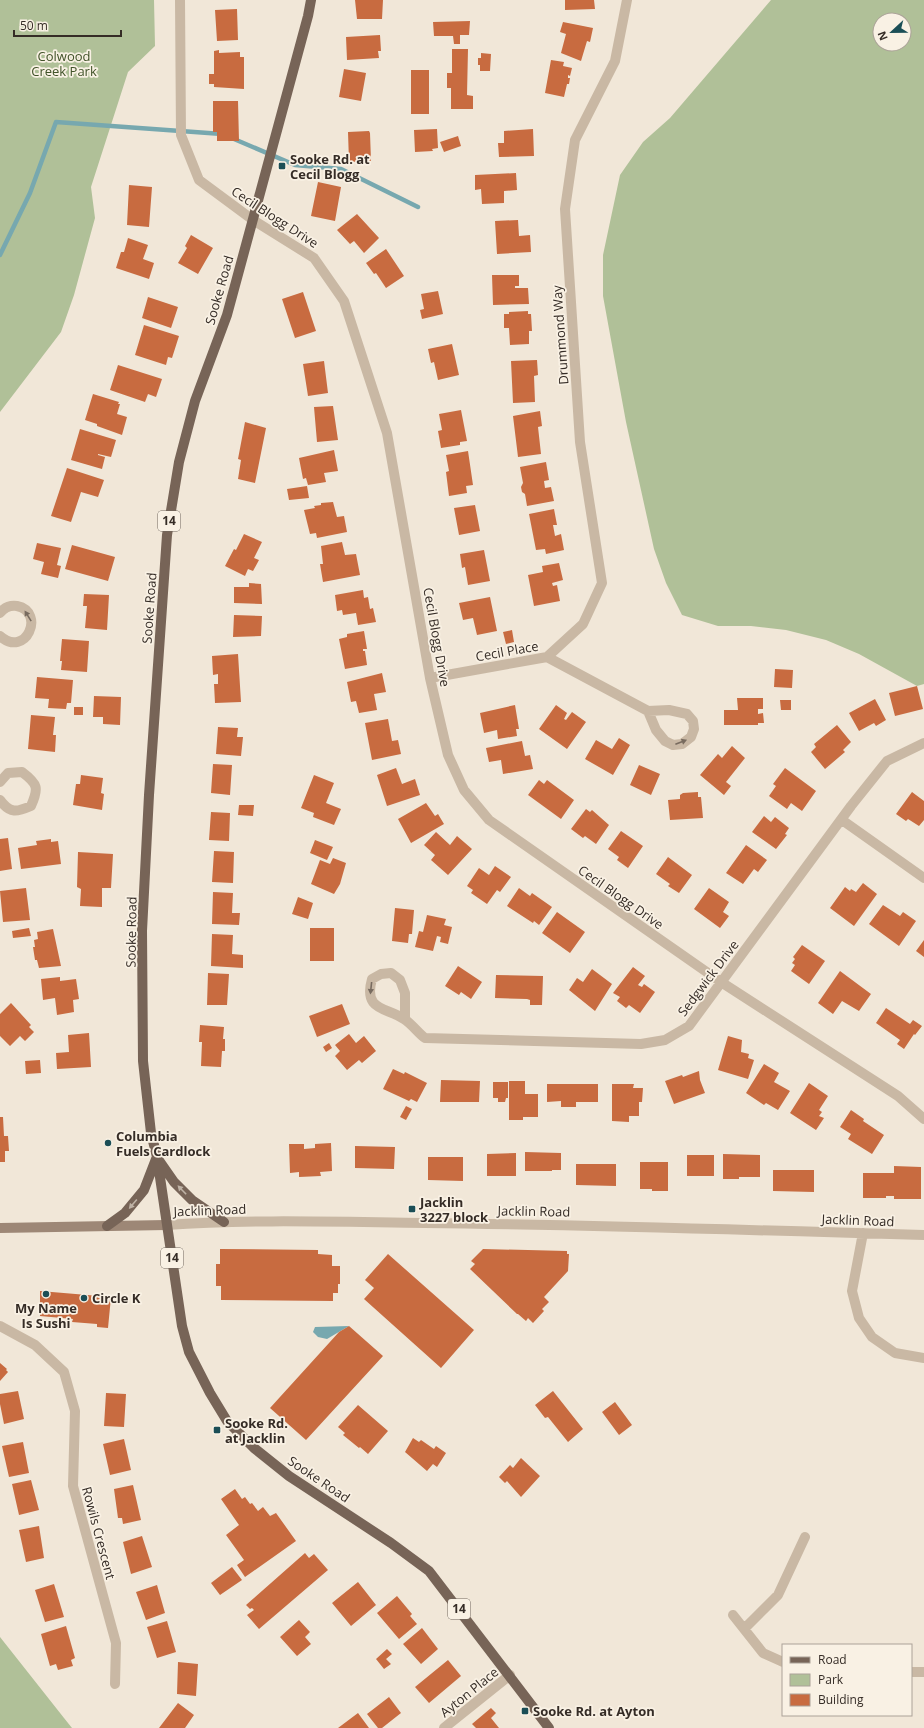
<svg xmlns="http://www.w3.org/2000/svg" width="924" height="1728" font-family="'Open Sans',sans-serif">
<rect width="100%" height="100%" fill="#f1e7d8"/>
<path fill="#b0c098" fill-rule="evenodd" d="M0,0H154L155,46L128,72L91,187L95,218L74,295L61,332L0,412Z
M771,0H924V684L917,686L859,654L826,640L786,630L751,626H718L682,615L666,583L654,549L626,422L603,296V255L620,175L643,142L670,118ZM880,20H904V44H880Z
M0,1637L64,1718L72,1728H0Z"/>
<path fill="#77a8af" d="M349,1326L327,1339L318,1337L313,1332L315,1327Z"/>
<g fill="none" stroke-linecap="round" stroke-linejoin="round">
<path stroke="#77a8af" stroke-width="4.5" d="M234,139L295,165L341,169L418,207
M0,255L30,193L56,122L222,134"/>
</g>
<path fill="#c86b40" d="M355,0H383L382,19H357Z
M565,0H594L595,9L565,10Z
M237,9L238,40L217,41L215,10Z
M470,21L469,35H460V44H454L453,36H434L433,22Z
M563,22L593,28L590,42L587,41L581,61L561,53L566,34L560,32Z
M380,35L381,51H378L379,58L347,60L346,37Z
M452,49H468L467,95L473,96V109H451V88H447V73H452Z
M219,50V53L240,52V57H244V89L214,87V84H209V74H214V51Z
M481,53L491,54L490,71H480V65H478V58H481Z
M551,60L564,62L563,66L572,68L570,76L568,75V78H570L569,84H567L564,97L545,93Z
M344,69L366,73L361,101L339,97Z
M411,70H429V114H411Z
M213,101H238L239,141H217V132H213Z
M437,129L438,148L432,149L433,151L415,152L414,130Z
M533,129L534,156L499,157L498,143H504V131Z
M369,131L370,133L371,161L349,162L348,132Z
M458,136L461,146L444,152L440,142Z
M516,173L517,190L504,191V203L482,204L481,189L475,190V175Z
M318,182L341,187L335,221L311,216Z
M129,185L152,187L149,227L127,225Z
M357,214L379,238L364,253L354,241L350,244L337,230Z
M518,220L519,236L530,235L531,252L497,254L495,221Z
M191,235L213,248L198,274L178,263L187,248L185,246Z
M128,238L148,245L143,259L154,263L149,279L116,268L121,252H124Z
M386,249L404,276L386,288L376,273L374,274L366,263Z
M492,275H519V286H515V288H528L529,304L493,305Z
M438,291L443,314L422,319L420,310L424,309L421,294Z
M303,292L316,331L295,338L282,299Z
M148,297L178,307L171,328L142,318Z
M528,311V314H531L532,331H529V344L510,345L509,328H504V314H509V312Z
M144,325L179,336L172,358L168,357L166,365L135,355Z
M452,344L459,375L438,380L434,362L431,363L428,349Z
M537,360L538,375L534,376L535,402L513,403L511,361Z
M324,361L328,393L308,396L303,364Z
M118,365L162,379L156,397L148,394L145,402L110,390Z
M93,394L119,402L118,404H120L117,414L127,417L122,435L97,426V424L85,420Z
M333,406L338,440L317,442L314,407Z
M461,410L467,441L460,442V445L441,448L438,431L442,430L439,414Z
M540,411L542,426L538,427L541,454L518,457L513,416Z
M245,422L266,428L255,483L238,479L241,460L238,459Z
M80,429L116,440L111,457L98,454V455L105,457L102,469L71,460Z
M334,450L338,471L324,473L326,482L308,485L306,478L303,479L299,458Z
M468,451L473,485L466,486L467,493L449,496L446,472L449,471L446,455Z
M546,462L549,480L544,481L545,488L551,487L554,501L527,506L525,494L522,492L521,487L523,483L520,467Z
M67,468L104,480L98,497L81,492L71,522L51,516Z
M307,486L309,498L289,500L287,489Z
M333,502L337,517L344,516L347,532L317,538L316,533L310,534L304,510L315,508L314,506L321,505V503Z
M475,505L480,531L459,535L454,508Z
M554,509L557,525H553L555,536L561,534L564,550L546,554L545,549L536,550L529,514Z
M244,534L262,542L254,558L259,560L253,571L248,569L245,576L225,566L234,549L236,550Z
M342,542L345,555L356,554L360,575L323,582L320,564H323L321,546Z
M37,543L61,548L57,565L61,566L58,578L41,574L44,562L33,559Z
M72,545L115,557L108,581L65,569Z
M484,550L490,581L468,585L465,567L462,568L460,554Z
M559,563L563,580L552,583L553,586L557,585L560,601L534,606L528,575L543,572L542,566Z
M249,583L261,584L262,604L234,603V587H249Z
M363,590L364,598L368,597L370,609L373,608L376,622L358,625L356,613L343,615L342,610L337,611L335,595Z
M84,594L109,595L107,630L85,628L87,606H83Z
M490,597L497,631L477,635L473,618L463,620L459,603Z
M234,615L262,616L261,636L233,637Z
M512,630L514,642L506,644L503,632Z
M364,631L367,649H363V651H365L367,665L345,669L339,639L347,637V634Z
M62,639L89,641L87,672L61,670L62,661H60Z
M238,654L241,702L215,703L214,684H218V674L213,675L212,656Z
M775,669L793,670L792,688L774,687Z
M382,673L386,692L374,694L377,710L359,713L356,701L351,702L347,682Z
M37,677L73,680L71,703H67L66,709L48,708L49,699L35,698Z
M917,686L923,709L895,716L889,693Z
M94,696L121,697L120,725L103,724V717H93Z
M737,698H763V709H758V714L763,713L764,723H758V725H724V710H738Z
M875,699L886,720L876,726L874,723L859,731L849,713Z
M780,700H791V710H781Z
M515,705L519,729H516L517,736L498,739L497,730L484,733L480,713Z
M556,705L567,713L564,719L566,720L572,712L586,722L567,749L539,729Z
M74,707H83V715H74Z
M31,715L55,717L53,735H56L55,752L28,749Z
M388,719L392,741L398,740L401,754L372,760L365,723Z
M837,725L851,742L843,750L845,752L825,769L811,752L816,747L814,744Z
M218,727L238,728L237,737H243L241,756L216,754Z
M619,738L630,745L613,775L585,759L596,740L612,749Z
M522,741L525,756L530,755L533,769L503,774L501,760L489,762L486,748Z
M732,746L745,758L726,782L731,786L724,795L700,775L718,754L722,758Z
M213,764L232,765L230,795L211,793Z
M639,765L660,774L651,795L630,785Z
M396,768L402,784L415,779L420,795L387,806L377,775Z
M785,768L816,791L802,811L791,803L787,809L769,796L776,786L773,784Z
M81,775L103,778L101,793L104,794L102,810L73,805L76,784H80Z
M314,775L334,783L326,803L341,809L334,825L313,817L314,813L301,808Z
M539,780L544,784L547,780L574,800L561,819L528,795Z
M698,792V797H701L703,818L670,820L668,800L680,799V795L683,793Z
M912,792L924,801V820L919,826L908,819L906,821L896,814Z
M426,803L435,816L438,814L444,824L411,843L398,819Z
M239,805H254L253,816L238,815Z
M586,809L590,812L592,810L609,825L596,844L585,836L583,838L571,829Z
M211,812L230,813L229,841L209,840Z
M764,816L771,822L775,817L789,828L785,834L787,835L776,849L752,832Z
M621,831L643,846L628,868L617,860L619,857L608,849Z
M436,832L450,845L457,836L472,849L448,875L431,860L435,855L424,845Z
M8,838L12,869L0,871V839Z
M51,839V842L58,841L61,864L21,869L18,848L37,845L36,841Z
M315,840L333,847L327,860L310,853Z
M746,845L767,860L758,872L754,869L743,884L726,873Z
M214,851L234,852L233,883L212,882Z
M78,852L113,854L111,888H102V907L80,906L81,889L77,887Z
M668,857L692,875L679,893L668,886L670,884L656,874Z
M333,858L346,863L340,884L334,894L311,884L320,860L330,864Z
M495,866L511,877L500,892L497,890L487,904L471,893L473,890L467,886L479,868L489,875Z
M863,883L877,894L854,926L830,908L845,887L850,891L851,889L856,892Z
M26,888L30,920L3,922L0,891Z
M519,888L530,896L532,893L552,907L539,925L534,921L533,923L507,906Z
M709,888L729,902L723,912L729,916L720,928L694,909Z
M213,892L233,893L232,913H240L239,925L212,924Z
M298,897L313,903L308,919L292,914Z
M883,905L900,916L903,912L916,921L899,946L869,924Z
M395,908L414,910L412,934H409L408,943L392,941Z
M557,912L585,932L570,953L542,933Z
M427,915L446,919L444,925L452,927L448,944L440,942L441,937L437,936L433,951L415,947L419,931L423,932Z
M29,928L31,936L13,938L12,931Z
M310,928H334V961H310Z
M53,929L61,966L39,968L37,960H35L33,947H35L34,940L38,939L37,932Z
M212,934L233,935L232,954L243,955V968L211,966Z
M924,940V957L916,951Z
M802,945L825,961L809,984L791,971L795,965L792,963L795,959L793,957Z
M458,966L482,982L471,999L461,992L459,995L445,986Z
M633,967L645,976L638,985L642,987L644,984L655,992L640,1013L629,1005L626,1008L617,1001L620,997L613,993Z
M592,969L612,984L595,1011L569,990L577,978L583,982Z
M840,971L871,994L859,1011L842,1001L833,1014L818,1003Z
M208,973L229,974L227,1005H207Z
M496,975L543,976L542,1005H530V1000L527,999L495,998Z
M60,977V981L76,979L79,999L73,1000L74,1012L57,1015L55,998L43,1000L41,979Z
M11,1003L31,1025L29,1027L34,1032L25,1041L20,1036L10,1046L0,1036V1014Z
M342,1004L350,1024L317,1037L309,1016Z
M886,1008L910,1024L913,1020L922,1026L915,1035L914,1034L904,1049L897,1044L900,1040L876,1023Z
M200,1025L224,1027L223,1039H225V1051H222L221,1067L201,1066L202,1042H199Z
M89,1033L91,1067L57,1069L56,1053L69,1052L68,1035Z
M349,1034L356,1043L364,1036L376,1051L362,1063L359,1060L347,1070L335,1056L340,1051L335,1045Z
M728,1036L742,1040L741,1052L749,1054L748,1058L754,1060L748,1079L718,1070Z
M329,1043L332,1048L326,1052L323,1047Z
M40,1060L41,1073L26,1074L25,1061Z
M764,1064L779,1073L774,1082L790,1091L778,1110L766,1103L764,1105L746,1093Z
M393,1069L404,1074L405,1072L427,1083L417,1102L411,1099L409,1101L383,1089Z
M699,1071L700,1080L705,1093L674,1104L665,1081L682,1075L683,1077Z
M441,1080L480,1081L479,1102H440Z
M509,1081H525V1094H538V1117H523V1120H509Z
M493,1082H508V1098H506L505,1102H498V1098H493Z
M809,1083L828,1096L819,1110L822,1112L819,1116L824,1118L816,1130L790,1113Z
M547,1084H598V1102H576V1107H561V1101L547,1102Z
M612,1084H634L633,1088H643L642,1102H639V1116H629V1122L612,1121Z
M406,1106L412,1109L406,1120L400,1117Z
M851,1110L864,1119L863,1121L884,1135L872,1154L848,1139L851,1134L840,1127Z
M0,1117H3L4,1136H8L9,1151H5V1162H0Z
M331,1143L332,1171L320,1172L321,1176L299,1177V1172L290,1173L289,1144H304V1149L315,1148V1144Z
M355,1146L395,1147L394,1169L355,1168Z
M525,1152L561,1153V1170H552V1171H525Z
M516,1153V1176H487V1154Z
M723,1154L760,1155V1177H739V1179H723Z
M687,1155H714V1176H687Z
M428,1157H463V1181L428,1180Z
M640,1162H668V1191H652V1189H640Z
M576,1164H616V1186L576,1185Z
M894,1166L921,1167V1199H894V1196H886V1198H863V1173H894Z
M773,1170H814V1192L773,1191Z
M220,1249L318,1250V1254L332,1255V1266H340V1284H338V1293H333V1301L221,1300V1286H216V1264H220Z
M483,1249L567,1251V1254H569L568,1271L544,1297L549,1302L542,1309L544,1311L533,1323L528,1318L526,1321L518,1314H517L470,1269L475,1264L471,1261Z
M388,1254L474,1330L441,1368L364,1299L374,1288L365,1280Z
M40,1291L111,1297L108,1328L97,1327V1324L72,1322L73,1319L40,1316Z
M349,1326L383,1356L306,1440L270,1408L339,1332Z
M0,1363L7,1369L6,1370L8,1372L0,1381Z
M18,1391L24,1419L4,1424L0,1404V1394Z
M553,1391L583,1429L568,1442L548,1417L545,1418L535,1405Z
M106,1393L126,1394L124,1427L104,1426Z
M615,1402L632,1425L619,1435L602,1412Z
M358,1405L388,1431L368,1454L360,1447L359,1448L343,1435L345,1433L338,1427Z
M413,1438L419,1442L421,1440L434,1449L436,1446L446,1453L437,1467L433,1464L427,1471L405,1452Z
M124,1439L131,1470L110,1475L103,1444Z
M23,1442L29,1473L9,1477L2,1446Z
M521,1458L540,1476L521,1497L507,1481L505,1483L499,1477L510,1465L513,1468Z
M31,1480L39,1510L19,1515L12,1484Z
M133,1485L141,1520L123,1524L122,1518H118L114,1489Z
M235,1489L242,1499L245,1497L250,1504L252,1503L258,1511L263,1507L270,1516L276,1513L296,1541L245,1577L237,1565L244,1560L226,1535L239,1525L221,1499Z
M39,1526L44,1558L26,1562L19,1530Z
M142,1536L152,1567L131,1574L123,1542Z
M305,1553L309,1558L314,1554L328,1570L259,1629L247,1615L254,1610L252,1608L250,1609L246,1605Z
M232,1567L242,1580L220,1595L211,1583Z
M358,1582L376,1605L351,1626L332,1603Z
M54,1584L64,1617L45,1622L35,1590Z
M157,1585L165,1613L146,1620L136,1592Z
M397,1596L412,1614L410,1616L417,1624L399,1639L377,1613Z
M299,1620L310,1632L305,1637L311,1644L297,1656L280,1637Z
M167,1621L176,1652L157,1658L147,1627Z
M66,1626L75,1658L71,1660L73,1666L58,1670L56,1664L50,1666L41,1634Z
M422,1628L438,1649L421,1664L403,1644Z
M387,1649L392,1654L386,1659L391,1664L384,1669L376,1659Z
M448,1660L461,1676L429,1703L415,1687Z
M178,1662L198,1664L196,1696L177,1694Z
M389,1697L401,1713L382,1728H378L367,1714Z
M178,1703L194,1715L185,1728H159Z
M491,1708L496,1713L491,1718L499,1728H476L472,1724Z
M358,1713L369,1728H338Z"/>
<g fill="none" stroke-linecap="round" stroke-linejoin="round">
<path stroke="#c9b8a4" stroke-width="10" d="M180,0L181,135L199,180L253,220L314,258L344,301L387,433L430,678L448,755L464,790L489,820L721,982L898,1096L924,1119
M0,613C4,608 10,605 17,606C46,612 26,659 0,636
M547,657L583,624L602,583L580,442L565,209L575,140L615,61L627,0
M430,678L547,657L648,711L669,710L687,714L693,721L694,729L691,737L682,744L673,745L665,741L656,730L648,711
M0,782L8,773L22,772C38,784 39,788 31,806C17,812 10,814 0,800
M842,820L924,878
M405,1019V993L400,980L391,973L381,974L372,979C363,1011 386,1007 404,1019C412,1024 418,1033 425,1038L641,1044L665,1040L689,1026L851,806L887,761L924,743
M166,1225C252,1219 339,1222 425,1223C592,1225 758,1230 924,1235
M863,1233L852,1291L859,1318L872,1337L895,1353L924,1358
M0,1326L35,1345L64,1372L75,1411L73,1486L116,1643L115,1684
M733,1615L763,1653L783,1662
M744,1629L778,1595L805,1537
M911,1672H924
M444,1728L510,1675"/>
<path stroke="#9d8776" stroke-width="10" d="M0,1228L166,1225"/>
<path stroke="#776457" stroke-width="10" d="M311,0L308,16L227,315L195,401L179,462L167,535L149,795L142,931L143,1061L151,1133L157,1157L182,1326L189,1352L210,1393L227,1421L254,1448L289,1476L391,1543L429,1571L549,1728
M158,1159L174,1182L192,1200L224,1222
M107,1226L125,1213L144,1190L156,1159"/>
</g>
<defs><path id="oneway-solid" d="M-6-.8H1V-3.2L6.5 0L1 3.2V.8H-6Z"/></defs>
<g fill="#786b5f">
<use href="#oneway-solid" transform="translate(28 616) rotate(-122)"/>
<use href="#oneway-solid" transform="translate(681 742) rotate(-21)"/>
<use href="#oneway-solid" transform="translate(371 988) rotate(96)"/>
</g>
<g fill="#beb2a5">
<use href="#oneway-solid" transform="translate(182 1190) rotate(-134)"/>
<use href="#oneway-solid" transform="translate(133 1204) rotate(130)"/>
</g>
<g fill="#1b4e56" stroke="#f9f1e4" stroke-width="1.5">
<rect x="278" y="162" width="8" height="8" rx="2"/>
<circle cx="108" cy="1143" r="4"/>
<rect x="408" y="1205" width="8" height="8" rx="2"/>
<circle cx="46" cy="1294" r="4"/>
<circle cx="84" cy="1298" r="4"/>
<rect x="213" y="1426" width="8" height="8" rx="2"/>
<rect x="521" y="1707" width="8" height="8" rx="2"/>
</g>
<g text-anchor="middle" stroke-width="3.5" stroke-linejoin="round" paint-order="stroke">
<g fill="#f9f1e4" stroke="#70675f" stroke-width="1">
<rect x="158" y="511" width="22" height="20" rx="3"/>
<rect x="161" y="1248" width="22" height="20" rx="3"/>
<rect x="448" y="1599" width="22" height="20" rx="3"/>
</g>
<g font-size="12" font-weight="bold" fill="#352c26">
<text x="169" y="525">14</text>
<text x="172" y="1262">14</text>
<text x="459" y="1613">14</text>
</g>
<g font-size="13" fill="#415329" stroke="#f9f1e4">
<text x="64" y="61">Colwood<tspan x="64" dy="15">Creek Park</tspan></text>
</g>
<g font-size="13" font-weight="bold" fill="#352c26" stroke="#f9f1e4" text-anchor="start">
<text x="290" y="164">Sooke Rd. at<tspan x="290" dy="15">Cecil Blogg</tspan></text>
<text x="116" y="1141">Columbia<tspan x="116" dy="15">Fuels Cardlock</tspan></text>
<text x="420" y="1207">Jacklin<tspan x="420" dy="15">3227 block</tspan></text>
<text x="92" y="1303">Circle K</text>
<text x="46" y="1313" text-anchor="middle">My Name<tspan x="46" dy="15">Is Sushi</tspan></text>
<text x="225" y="1428">Sooke Rd.<tspan x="225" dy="15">at Jacklin</tspan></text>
<text x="533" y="1716">Sooke Rd. at Ayton</text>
</g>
<g font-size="13" fill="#352c26" stroke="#f9f1e4">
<text transform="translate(275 217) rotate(33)" y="5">Cecil Blogg Drive</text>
<text transform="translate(219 290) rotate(-74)" y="5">Sooke Road</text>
<text transform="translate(560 335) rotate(-94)" y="5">Drummond Way</text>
<text transform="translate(149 608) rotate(-86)" y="5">Sooke Road</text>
<text transform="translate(437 637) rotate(80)" y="5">Cecil Blogg Drive</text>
<text transform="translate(507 651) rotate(-10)" y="5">Cecil Place</text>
<text transform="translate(621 897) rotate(35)" y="5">Cecil Blogg Drive</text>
<text transform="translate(131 932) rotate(-89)" y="5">Sooke Road</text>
<text transform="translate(708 978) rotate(-53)" y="5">Sedgwick Drive</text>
<text transform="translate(210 1210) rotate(-2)" y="5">Jacklin Road</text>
<text transform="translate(534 1211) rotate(1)" y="5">Jacklin Road</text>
<text transform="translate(858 1220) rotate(2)" y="5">Jacklin Road</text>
<text transform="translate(319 1479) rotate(34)" y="5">Sooke Road</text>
<text transform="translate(99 1533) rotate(75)" y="5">Rowils Crescent</text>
<text transform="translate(469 1692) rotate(-39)" y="5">Ayton Place</text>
</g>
</g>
<rect x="782" y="1644" width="130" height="72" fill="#f9f1e4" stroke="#aba298"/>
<rect x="790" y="1657" width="20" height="6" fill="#776457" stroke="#aba298"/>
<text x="818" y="1664" font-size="12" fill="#352c26">Road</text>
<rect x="790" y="1674" width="20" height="12" fill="#b0c098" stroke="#aba298"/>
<text x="818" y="1684" font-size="12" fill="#352c26">Park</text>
<rect x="790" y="1694" width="20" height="12" fill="#c86b40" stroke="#aba298"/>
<text x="818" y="1704" font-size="12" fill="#352c26">Building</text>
<g transform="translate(892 32) rotate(248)"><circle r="19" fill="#f9f1e4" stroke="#aba298"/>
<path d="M0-3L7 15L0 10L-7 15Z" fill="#1b4e56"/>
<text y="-6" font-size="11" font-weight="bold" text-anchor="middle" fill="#352c26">N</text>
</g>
<path d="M14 30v6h107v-6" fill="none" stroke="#352c26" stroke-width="2"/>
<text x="20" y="30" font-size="12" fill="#352c26" stroke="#f9f1e4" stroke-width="3" paint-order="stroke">50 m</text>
</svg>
